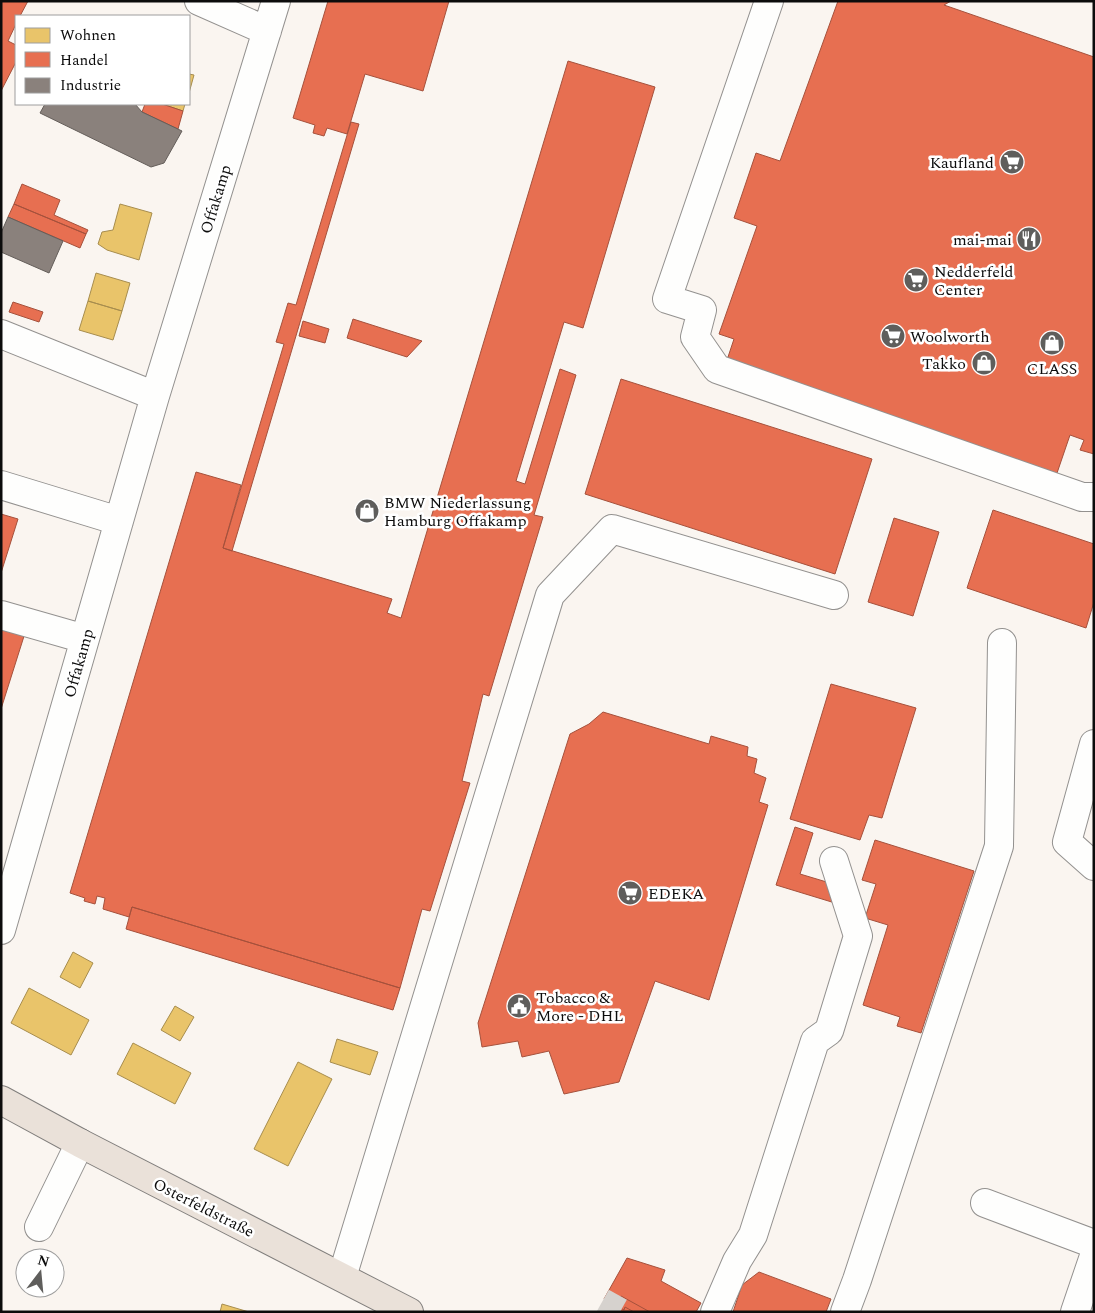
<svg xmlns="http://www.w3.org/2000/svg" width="1095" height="1313" font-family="Spectral,serif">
<rect width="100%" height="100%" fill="#faf5f0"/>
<path fill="#e9c46a" stroke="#a78d4e" d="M189,74L194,75L189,93Z
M162,104H185L183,111Z
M120,204L152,213L139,260L107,250L98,244L102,232L113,230Z
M96,273L130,283L122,311L88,301Z
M88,301L122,311L113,340L79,330Z
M73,952L93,963L80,988L60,977Z
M29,988L89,1020L71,1055L11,1023Z
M175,1006L194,1017L180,1041L161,1030Z
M337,1039L378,1052L370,1075L330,1062Z
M133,1043L191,1073L175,1104L117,1074Z
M298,1062L332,1079L288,1166L254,1149Z
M222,1304L249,1312H220Z"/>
<path fill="#e76f51" stroke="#a5513c" d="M1,1H28L20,16H16V24L8,41L16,45V62L1,91Z
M328,1H449L423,91L365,74L347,134L327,128L324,136L313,133L315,125L293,118Z
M838,1H951L944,5L1094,57V454L1080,450L1084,440L1070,435L1056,476L727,360L734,339L719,334L757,226L734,218L756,153L780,161Z
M568,61L655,87L583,328L564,322L516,481L525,484L560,369L576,375L534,515L543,517L489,696L483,694L462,781L470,783L430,911L422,909L400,988L132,907L129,917L103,909L105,898L97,896L95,904L84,901L85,898L70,893L196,472L241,485L223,548L392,599L387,613L401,618Z
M145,104H162L183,111L178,129L142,112Z
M351,122L359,124L232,551L223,548L284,344L276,342L288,303L296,305Z
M22,184L60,200L54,215L88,230L86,234L14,204Z
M14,204L86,234L80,248L8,217Z
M13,302L43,312L39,322L9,312Z
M353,319L422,341L407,357L347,338Z
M303,321L329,329L325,343L299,336Z
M621,379L872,459L835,574L585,494Z
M993,510L1094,544V602L1086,628L967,588Z
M1,514L18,519L1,573Z
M894,518L939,532L913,616L868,602Z
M1,626L25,633L1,709Z
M831,684L916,708L882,818L869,815L860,840L790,819Z
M603,712L709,744L711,736L748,747L747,756L757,759L754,773L766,778L759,802L768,805L709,1000L655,981L619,1082L564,1094L549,1051L522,1057L518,1041L482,1047L478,1023L570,734L589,724Z
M795,827L813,833L800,874L830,883L828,890L838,894L835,903L776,885Z
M875,840L974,871L921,1033L897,1026L900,1017L863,1005L888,925L865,918L876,884L862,880Z
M132,907L400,988L393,1010L126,929Z
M627,1258L665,1270L661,1281L701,1303L696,1312H634L625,1307L624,1310L604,1299Z
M759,1272L831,1299L826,1312H733L742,1285Z
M621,1296L650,1312H613Z"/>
<path fill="#8a817c" stroke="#645e5a" d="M45,104H135L142,112L182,131L164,163L151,167L40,113Z
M8,217L63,241L49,273L1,252V233Z"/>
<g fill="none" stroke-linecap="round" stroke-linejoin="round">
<path stroke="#d6d2ce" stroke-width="28" stroke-dasharray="28 14" stroke-linecap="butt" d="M602,1302L620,1312"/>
<defs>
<path id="minor" d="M199,1L267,31
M769,1L667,299L702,310L695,337L717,369L1082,497H1094
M1,334L155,396
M1,485L119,521
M1,615L85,639
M1094,744L1067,842L1094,866
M1,930L155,396L276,1
M985,1203L1094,1244
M39,1227L80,1143
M342,1277L550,595L612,529L834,595
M715,1312L737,1261L753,1235L815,1041L829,1031L858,936L834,861
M845,1312L857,1280L999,846L1002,643
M1075,1312L1094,1256"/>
<path id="major" d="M1,1100L80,1143L409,1312"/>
</defs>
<use href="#minor" stroke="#93918f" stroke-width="30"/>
<use href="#major" stroke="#807e7c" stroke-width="30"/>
<use href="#minor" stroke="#fefefd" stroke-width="28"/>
<use href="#major" stroke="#eae1d9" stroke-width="28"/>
</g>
<defs>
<symbol id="supermarket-disc" viewBox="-11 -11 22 22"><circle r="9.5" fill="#5f5e5c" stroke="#fff"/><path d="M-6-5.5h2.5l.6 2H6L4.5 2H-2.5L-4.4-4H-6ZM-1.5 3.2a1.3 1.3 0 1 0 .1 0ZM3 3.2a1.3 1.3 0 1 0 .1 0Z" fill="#fff"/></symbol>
<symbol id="restaurant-disc" viewBox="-11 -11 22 22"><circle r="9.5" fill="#5f5e5c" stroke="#fff"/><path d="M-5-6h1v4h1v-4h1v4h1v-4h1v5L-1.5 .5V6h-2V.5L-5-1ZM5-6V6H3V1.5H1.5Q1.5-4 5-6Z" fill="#fff"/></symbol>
<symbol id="shop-disc" viewBox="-11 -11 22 22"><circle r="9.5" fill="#5f5e5c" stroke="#fff"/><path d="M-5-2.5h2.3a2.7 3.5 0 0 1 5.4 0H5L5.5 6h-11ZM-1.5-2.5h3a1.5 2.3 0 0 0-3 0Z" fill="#fff"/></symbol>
<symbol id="civic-disc" viewBox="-11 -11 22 22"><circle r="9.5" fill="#5f5e5c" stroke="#fff"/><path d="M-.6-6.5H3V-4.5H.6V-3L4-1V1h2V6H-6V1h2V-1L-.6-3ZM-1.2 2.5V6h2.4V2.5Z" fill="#fff"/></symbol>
</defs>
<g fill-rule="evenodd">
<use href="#supermarket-disc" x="998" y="148" width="28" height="28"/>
<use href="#restaurant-disc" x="1015" y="225" width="28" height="28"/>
<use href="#supermarket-disc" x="902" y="266" width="28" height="28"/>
<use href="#supermarket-disc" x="879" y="322" width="28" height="28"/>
<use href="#shop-disc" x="1038" y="329" width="28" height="28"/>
<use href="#shop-disc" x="970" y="349" width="28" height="28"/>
<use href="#shop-disc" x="353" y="497" width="28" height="28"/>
<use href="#supermarket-disc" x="616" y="879" width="28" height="28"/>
<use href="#civic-disc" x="505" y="992" width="28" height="28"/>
</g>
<g text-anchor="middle" stroke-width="5" stroke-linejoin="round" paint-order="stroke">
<g font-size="16" fill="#0c0c0c" stroke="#fff" text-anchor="start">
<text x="994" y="168" text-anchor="end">Kaufland</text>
<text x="1012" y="245" text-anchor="end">mai-mai</text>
<text x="934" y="277">Nedderfeld<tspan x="934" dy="18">Center</tspan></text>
<text x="910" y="342">Woolworth</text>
<text x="966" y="369" text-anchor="end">Takko</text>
<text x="1052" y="374" text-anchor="middle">CLASS</text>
<text x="384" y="508">BMW Niederlassung<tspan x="384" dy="18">Hamburg Offakamp</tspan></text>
<text x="648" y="899">EDEKA</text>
<text x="536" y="1003">Tobacco &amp;<tspan x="536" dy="18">More - DHL</tspan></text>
</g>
<g font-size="16" fill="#0c0c0c" stroke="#fff">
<text transform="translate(215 199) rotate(-73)" y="6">Offakamp</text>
<text transform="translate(78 663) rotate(-74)" y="6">Offakamp</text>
<text transform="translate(204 1207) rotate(27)" y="6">Osterfeldstraße</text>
</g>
</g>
<rect width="1095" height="1313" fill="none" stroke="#0c0c0c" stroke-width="5"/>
<rect x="15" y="15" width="175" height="90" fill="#ffffff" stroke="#9e9e9e"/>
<rect x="25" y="28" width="25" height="15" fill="#e9c46a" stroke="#9e9e9e"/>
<text x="60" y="40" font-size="15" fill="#0c0c0c">Wohnen</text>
<rect x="25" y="52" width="25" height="15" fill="#e76f51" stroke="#9e9e9e"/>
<text x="60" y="65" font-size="15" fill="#0c0c0c">Handel</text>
<rect x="25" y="78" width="25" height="15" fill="#8a817c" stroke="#9e9e9e"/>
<text x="60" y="90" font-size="15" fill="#0c0c0c">Industrie</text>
<g transform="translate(40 1273) rotate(16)"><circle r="24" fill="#ffffff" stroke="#9e9e9e"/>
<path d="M0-4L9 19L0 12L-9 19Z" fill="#5f5e5c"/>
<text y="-8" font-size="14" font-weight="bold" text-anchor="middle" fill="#0c0c0c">N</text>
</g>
</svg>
